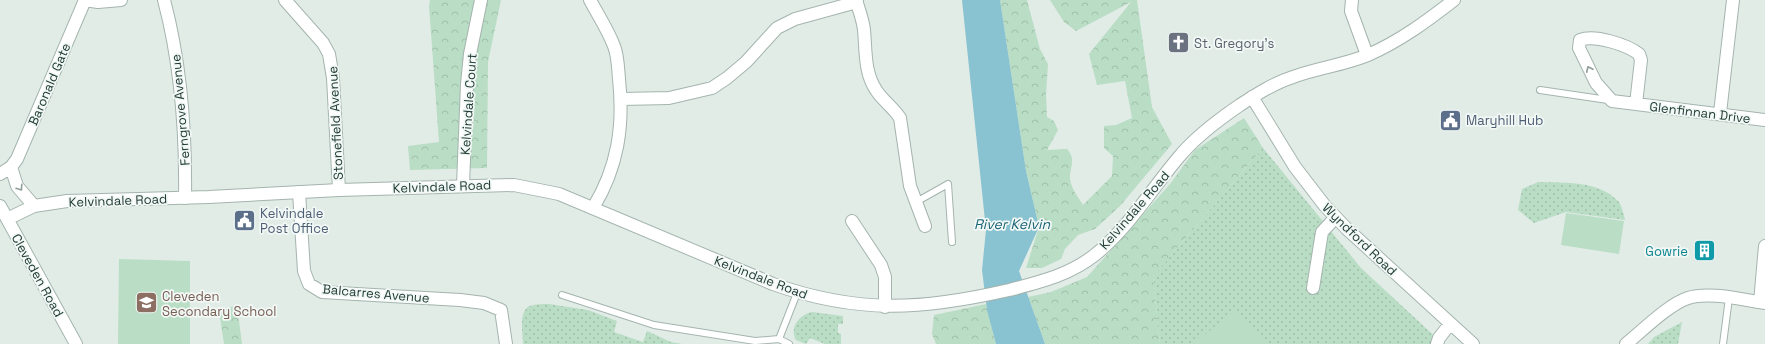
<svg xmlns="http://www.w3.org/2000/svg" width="1765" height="344" font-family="'Space Grotesk',sans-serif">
<defs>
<pattern id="grass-dots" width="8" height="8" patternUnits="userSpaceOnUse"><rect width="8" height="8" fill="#baddc5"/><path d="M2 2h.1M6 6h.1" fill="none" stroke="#a0bfaa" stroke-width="1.8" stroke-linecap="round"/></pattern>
<pattern id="forest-crowns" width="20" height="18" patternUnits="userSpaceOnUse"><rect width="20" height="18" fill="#baddc5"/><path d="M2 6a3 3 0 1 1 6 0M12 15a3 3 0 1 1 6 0" fill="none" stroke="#a0bfaa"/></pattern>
</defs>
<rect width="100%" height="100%" fill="#e1ece7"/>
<path fill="url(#grass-dots)" d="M1263,148L1361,268L1443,344H1160L1153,276Z
M1538,182C1566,183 1598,180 1619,202C1622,207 1624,215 1625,220L1566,212L1534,223L1518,210L1522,189Z
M549,304L588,310L617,321L614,332L643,342L647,331L671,342L682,344H523C523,334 518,310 530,306C536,304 543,304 549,304Z
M812,312L843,316V324H838V333L841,334V344H825L810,338L806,344L796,340C789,327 799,315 812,312Z
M1682,322L1678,344H1648L1654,337Z"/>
<path fill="url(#forest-crowns)" d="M430,0H501L488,62L487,168L410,170L408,146L439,142L429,6Z
M1000,0H1027L1040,49L1048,64L1046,94L1047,117L1054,121L1058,130L1047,150L1067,149C1077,160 1069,168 1070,179C1071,188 1078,197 1083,205L1112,176L1113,156L1104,148V126L1116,125L1132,118L1125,81L1097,85L1089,54L1131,2L1076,31L1064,22L1050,0H1137L1152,107L1172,144L1120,206L1095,229L1078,235L1065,249L1061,259L1042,268H1026L1039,227L1026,171Z
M1244,118L1263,148L1153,276L1160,344H1045L1028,297L1051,292L1087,277L1170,184L1195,150Z
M986,304L996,344H936L932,334L934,315Z
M237,305L242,344H224L219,311Z"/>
<path fill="#baddc5" d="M1566,213L1624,221L1619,254L1561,245Z
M119,259L190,261V344H118Z
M1236,309L1265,344H1193Z"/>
<path fill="#89c2d1" d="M962,0H1000L1026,171L1039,227L1019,271L1045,344H996L987,310L982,270L986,230Z"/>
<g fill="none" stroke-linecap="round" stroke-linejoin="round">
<defs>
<path id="service" d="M1540,90L1608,100
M916,202L948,184L952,242
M562,295L654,325L755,341L779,339
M789,344L779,339L797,293
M1723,344L1729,298"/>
<path id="minor" d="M85,0L98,2L121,0
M164,0C181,64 186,131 185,198
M285,0L323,43L329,54L333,78L339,190
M590,0C598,15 608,30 614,46C618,56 618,68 619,79C624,126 618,167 593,208
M856,0C859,10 863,20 864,30C866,50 864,72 876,90C882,100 893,107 900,118L910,186L925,226
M1352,0L1351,11L1367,55
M1252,97L1295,167L1325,206L1347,229L1473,344
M621,99L669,98L712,88L727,78L746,62L777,28L795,19L857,2
M1636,104L1641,60L1639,54C1627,45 1595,34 1580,40L1579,48L1596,83L1612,101L1765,120
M1720,113L1733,0
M11,167L17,186L34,206
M0,174L11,167L17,159L85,0
M463,185L467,84L470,54L481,0
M299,192L304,271L309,284L322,292L460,300L484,303L501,310L506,344
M852,221L881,265L885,277V307
M1313,288L1322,232L1335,218
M1760,302L1765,246
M1437,344L1439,338L1450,324
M1626,344C1642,331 1669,304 1688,298C1709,291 1743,300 1765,303"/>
<path id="tertiary" d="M0,206L76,344
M7,219L34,206L67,201L209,197L339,190L514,185L559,194L773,284C858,314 922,310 1009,290C1040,282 1070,275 1096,254C1128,228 1151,190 1178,158C1195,137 1218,120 1240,105C1257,94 1274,83 1293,77C1317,68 1344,65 1368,55C1400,41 1427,21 1454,0"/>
</defs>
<use href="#service" stroke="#a4b4ae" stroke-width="8"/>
<use href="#minor" stroke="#a4b4ae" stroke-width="14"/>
<use href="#tertiary" stroke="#a4b4ae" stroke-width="14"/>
<use href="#service" stroke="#fff" stroke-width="6"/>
<use href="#minor" stroke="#fff" stroke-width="12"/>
<use href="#tertiary" stroke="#fff" stroke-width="12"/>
</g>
<defs><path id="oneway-chevron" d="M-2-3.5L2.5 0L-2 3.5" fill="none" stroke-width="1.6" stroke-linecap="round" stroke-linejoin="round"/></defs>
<g stroke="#909e9a">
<use href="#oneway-chevron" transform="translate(1589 69) rotate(-115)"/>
<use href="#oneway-chevron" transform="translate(20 188) rotate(56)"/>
</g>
<defs>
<symbol id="church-square" viewBox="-11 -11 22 22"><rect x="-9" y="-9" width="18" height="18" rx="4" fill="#6b7280" stroke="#f2f8f5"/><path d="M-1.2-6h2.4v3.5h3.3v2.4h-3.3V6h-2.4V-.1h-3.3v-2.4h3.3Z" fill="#fff"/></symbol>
<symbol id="civic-square" viewBox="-11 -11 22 22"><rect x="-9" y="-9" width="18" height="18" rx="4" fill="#5c6f8a" stroke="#f2f8f5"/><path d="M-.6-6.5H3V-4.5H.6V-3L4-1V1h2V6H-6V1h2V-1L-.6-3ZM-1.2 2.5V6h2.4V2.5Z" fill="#fff"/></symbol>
<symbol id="building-square" viewBox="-11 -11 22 22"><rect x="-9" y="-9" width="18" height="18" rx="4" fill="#0f9aa8" stroke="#f2f8f5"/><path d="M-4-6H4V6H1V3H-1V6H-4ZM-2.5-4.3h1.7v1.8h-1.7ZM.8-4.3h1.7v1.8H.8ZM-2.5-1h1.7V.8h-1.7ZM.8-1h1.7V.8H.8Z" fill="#fff"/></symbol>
<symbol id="school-square" viewBox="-11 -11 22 22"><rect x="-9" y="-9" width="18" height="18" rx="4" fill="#8d6e63" stroke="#f2f8f5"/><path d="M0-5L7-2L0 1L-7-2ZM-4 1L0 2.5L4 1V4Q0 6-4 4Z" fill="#fff"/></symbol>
</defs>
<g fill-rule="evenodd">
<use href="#church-square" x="1166" y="30" width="25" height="25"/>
<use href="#civic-square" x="1438" y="108" width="25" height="25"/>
<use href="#civic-square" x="232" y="208" width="25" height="25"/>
<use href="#building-square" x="1692" y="238" width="25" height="25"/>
<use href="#school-square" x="134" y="290" width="25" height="25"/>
</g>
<g text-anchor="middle" stroke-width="3.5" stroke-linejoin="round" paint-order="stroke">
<g font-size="13" fill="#5b616d" stroke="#f2f8f5" text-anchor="start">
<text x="1194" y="48">St. Gregory's</text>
</g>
<g font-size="13" fill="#213c36" stroke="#f2f8f5">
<text transform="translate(49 84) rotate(-67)" y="5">Baronald Gate</text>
<text transform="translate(468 104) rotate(-86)" y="5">Kelvindale Court</text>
<text transform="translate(180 110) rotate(-95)" y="5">Ferngrove Avenue</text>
<text transform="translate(1700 112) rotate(7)" y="5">Glenfinnan Drive</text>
<text transform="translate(335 123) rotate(-93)" y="5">Stonefield Avenue</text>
<text transform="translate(442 186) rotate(-2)" y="5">Kelvindale Road</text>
<text transform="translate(118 200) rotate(-2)" y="5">Kelvindale Road</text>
<text transform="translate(1134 210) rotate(-49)" y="5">Kelvindale Road</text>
<text transform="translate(1360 239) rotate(44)" y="5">Wyndford Road</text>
<text transform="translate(38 275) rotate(61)" y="5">Cleveden Road</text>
<text transform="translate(761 277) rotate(21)" y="5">Kelvindale Road</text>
<text transform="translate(376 293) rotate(5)" y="5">Balcarres Avenue</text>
</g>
<g font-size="13" fill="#4e5e75" stroke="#f2f8f5" text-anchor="start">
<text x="1466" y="125">Maryhill Hub</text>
<text x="260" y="218">Kelvindale<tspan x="260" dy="15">Post Office</tspan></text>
</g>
<g font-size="13" fill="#0d838f" stroke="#f2f8f5" text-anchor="end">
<text x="1688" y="256">Gowrie</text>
</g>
<g font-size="13" fill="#785e54" stroke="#f2f8f5" text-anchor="start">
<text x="162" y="301">Cleveden<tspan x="162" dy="15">Secondary School</tspan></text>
</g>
<g font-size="14" font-style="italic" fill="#1c6478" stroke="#f2f8f5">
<text x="1012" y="229">River Kelvin</text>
</g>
</g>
</svg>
